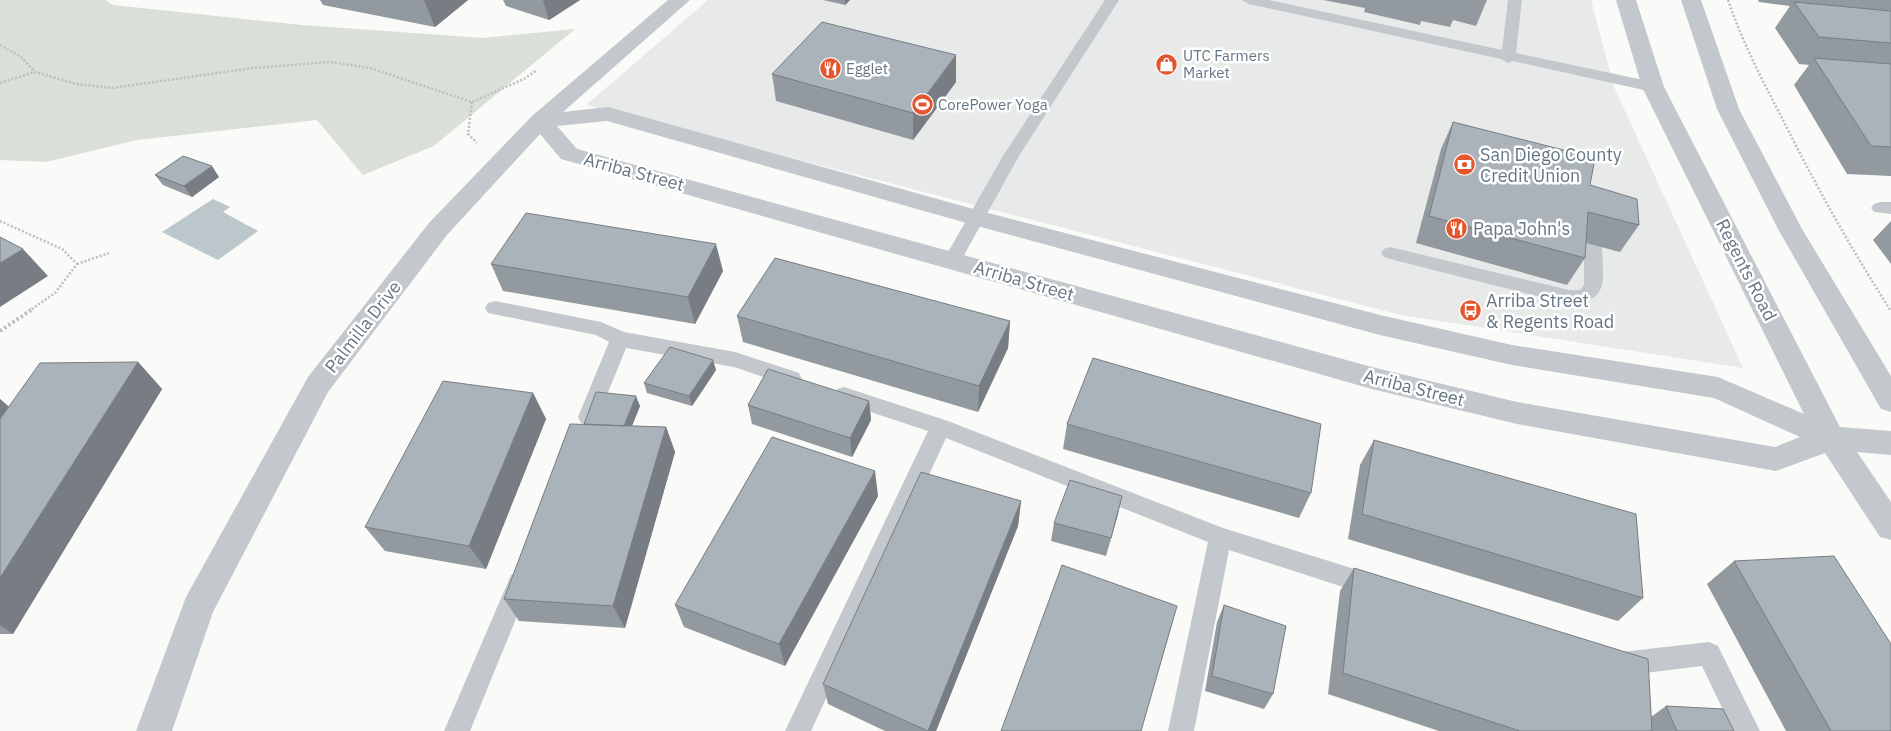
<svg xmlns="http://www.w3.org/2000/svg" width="1891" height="731" font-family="'IBM Plex Sans',sans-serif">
<rect width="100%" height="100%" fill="#fafaf8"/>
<path fill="#e8e9e9" d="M708,0H1591L1614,87L1743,368L1401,315L586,105Z"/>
<path fill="#dadfd7" d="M0,0H105L113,5L302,25L483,38L575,29L434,146L363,175L317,120L137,140L46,162L0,160Z"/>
<path fill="#bbc7cb" d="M213,199L230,207L223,212L258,231L218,260L162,232Z"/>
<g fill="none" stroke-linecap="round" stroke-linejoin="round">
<path stroke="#bbbfc2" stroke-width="2.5" stroke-dasharray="2 2" stroke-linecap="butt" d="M1728,0C1742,41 1762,80 1782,118C1815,184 1851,249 1891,311
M0,45L21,57L35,72L76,84L112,88L253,68L330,62L370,68L472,102L524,79L537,70
M0,83L35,72
M472,102L468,134L477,143
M0,221L62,249L77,264L55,293L29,311
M77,264L109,253"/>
<path stroke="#bbbfc2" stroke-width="4" stroke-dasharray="2.5 2.5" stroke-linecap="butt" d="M0,331L31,310"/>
<path fill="#c3c8cc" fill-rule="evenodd" d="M1105,0H1119L1019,156L958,266L952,267L946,266L943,261L1003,156Z
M1242,0H1269L1502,50L1508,0H1522L1516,53L1653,82L1661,87L1653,92L1513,61L1508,63L1501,59L1249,4Z
M1880,202H1891V214L1874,212L1871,208L1874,204Z
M1593,239L1599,241L1602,245C1602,279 1612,301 1569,304L1390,259L1384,257L1381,253L1384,249L1390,247L1569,290H1580L1584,285V245L1587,241Z
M495,301L601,322L624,332L735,352L799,373L802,379L799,385L792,387L734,367L626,348L598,417L595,423L588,425L581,423L578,417L609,342L596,335L488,313L485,308L488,303Z
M844,387L948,421L1223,528L1374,575L1382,578L1386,586L1382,594L1374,597L1229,550L1194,731H1168L1208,542L946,438L811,731H785L928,431L837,401L834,395L837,389Z
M519,571L527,575L531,582L470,731H444L511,575Z
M1709,642L1718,646L1760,731H1733L1702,666L1621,676L1612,672L1609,664L1612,656L1621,652Z"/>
<path fill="#c3c8cc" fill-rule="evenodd" d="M668,0H690L563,112L608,107L977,210L1380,315L1512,345L1718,377L1804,414L1642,87L1616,0H1636L1664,87L1840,427L1891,431V455L1857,452L1891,502V540L1880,537L1825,453L1776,471L1517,424L1372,389L561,159L540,134L447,235L328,392L213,612L172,731H136L186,597L308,377L429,223L532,116ZM607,121L977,226L1380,335L1512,365L1714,398L1800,437L1775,447L1517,402L1372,367L577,149L557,126Z
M1681,0H1701L1739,109L1802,229L1891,376V412L1881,409L1778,229L1717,109Z"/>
</g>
<path fill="#929a9f" d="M320,0H468L435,27L323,5Z
M503,0H580L549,20L506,6Z
M823,0H850L845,5Z
M1323,0H1487L1476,26L1453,20L1450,27L1421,21L1420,25L1364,12L1365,8Z
M1758,0H1891V176L1847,174L1794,85L1809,65L1799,64L1775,28L1790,6L1759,2Z
M772,74L956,82L913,140L776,101Z
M1453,122L1590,185L1639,225L1620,252L1586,243L1585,258L1567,285L1416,243L1441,149Z
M155,175L219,177L192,197L163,185Z
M1891,221V264L1873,240Z
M491,264L723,271L695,324L503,291Z
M737,316L1010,321L1008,348L978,412L743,342Z
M138,362L162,389L13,634H0V399L9,407Z
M716,370L692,406L647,393L644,383Z
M533,393L546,419L486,569L385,551L365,527Z
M869,401L871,420L852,457L752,424L748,405Z
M640,406L632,426L666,427L675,452L625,628L519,621L504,599L584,424Z
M1067,424L1311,493L1299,518L1063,449Z
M1374,440L1643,598L1618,621L1348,539L1360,465Z
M878,496L785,666L684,627L675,605Z
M1021,501L1018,526L936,731H885L828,704L823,684Z
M1118,514L1106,556L1051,541L1054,523Z
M1734,561L1891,731H1786L1707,584Z
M1354,568L1651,717L1666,706L1734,731H1439L1328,694L1340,591Z
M1224,605L1273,694L1264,709L1205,691L1217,622Z"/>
<path fill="#777d82" d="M424,0H468L435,27Z
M545,0H580L549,20L543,1Z
M845,0H850L845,5Z
M956,55V82L913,140V113Z
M212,166L219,177L192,197L184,186Z
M716,244L723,271L695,324L688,297Z
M23,249L48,276L0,307V263Z
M1010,321L1008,348L978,412L979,386Z
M713,360L716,370L692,406L689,396Z
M138,362L162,389L13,634L0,625V578Z
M533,393L546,419L486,569L469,546Z
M636,396L640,406L625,443L621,433Z
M0,399L16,413L0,435Z
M869,401L871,420L852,457L850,438Z
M666,427L675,452L625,628L613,606Z
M875,471L878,496L785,666L779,644Z
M1122,496L1118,514L1106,556L1111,538Z
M1021,501L1018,526L936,731H928Z"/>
<path fill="#aab3b9" stroke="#777d82" d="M1794,2L1891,11V43L1819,37Z
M822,22L956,55L913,113L772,74Z
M1814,58L1891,64V147L1871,146Z
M1453,122L1595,158L1590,185L1637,199L1639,225L1588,212L1585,258L1429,216Z
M183,156L212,166L184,186L155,175Z
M526,213L716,244L688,297L491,264Z
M0,237L23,249L0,263Z
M775,258L1010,321L979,386L737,316Z
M670,347L713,360L689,396L644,383Z
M1093,358L1321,424L1311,493L1067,424Z
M138,362L0,578V419L40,363Z
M768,369L869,401L850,438L748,405Z
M443,381L533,393L469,546L365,527Z
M596,392L636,396L624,426L584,424Z
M570,424L666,427L613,606L504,599Z
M772,437L875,471L779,644L675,605Z
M1374,440L1636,514L1643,598L1362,514Z
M921,472L1021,501L928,731L823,684Z
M1070,480L1122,496L1111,538L1054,523Z
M1834,556L1891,644V731H1831L1734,561Z
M1062,565L1177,606L1141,731H1001Z
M1354,568L1648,659L1652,731H1520L1343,673Z
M1224,605L1286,626L1273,694L1212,676Z
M1666,706L1723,709L1734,731H1677Z"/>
<defs>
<symbol id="shop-disc" viewBox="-11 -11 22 22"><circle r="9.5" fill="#e4572e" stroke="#fff"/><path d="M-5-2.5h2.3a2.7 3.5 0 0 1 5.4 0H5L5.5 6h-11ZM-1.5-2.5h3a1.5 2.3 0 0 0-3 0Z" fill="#fff"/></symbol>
<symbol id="restaurant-disc" viewBox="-11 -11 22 22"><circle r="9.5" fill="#e4572e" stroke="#fff"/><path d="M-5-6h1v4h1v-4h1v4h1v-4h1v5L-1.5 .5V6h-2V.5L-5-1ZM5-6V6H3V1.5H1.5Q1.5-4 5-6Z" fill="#fff"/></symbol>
<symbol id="stadium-disc" viewBox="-11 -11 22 22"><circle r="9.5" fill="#e4572e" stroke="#fff"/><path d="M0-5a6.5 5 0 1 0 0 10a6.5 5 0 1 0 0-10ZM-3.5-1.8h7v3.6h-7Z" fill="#fff"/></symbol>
<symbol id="bank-disc" viewBox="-11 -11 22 22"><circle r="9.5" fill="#e4572e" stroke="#fff"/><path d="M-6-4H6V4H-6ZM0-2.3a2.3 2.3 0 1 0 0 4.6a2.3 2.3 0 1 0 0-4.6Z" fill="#fff"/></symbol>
<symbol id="bus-disc" viewBox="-11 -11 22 22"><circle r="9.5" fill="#e4572e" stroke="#fff"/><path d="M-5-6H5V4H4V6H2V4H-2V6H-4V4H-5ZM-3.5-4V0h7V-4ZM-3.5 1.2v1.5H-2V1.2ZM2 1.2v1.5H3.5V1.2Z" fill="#fff"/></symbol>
</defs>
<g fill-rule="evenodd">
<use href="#shop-disc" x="1154" y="52" width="25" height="25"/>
<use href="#restaurant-disc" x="818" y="56" width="25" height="25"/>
<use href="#stadium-disc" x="910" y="92" width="25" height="25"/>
<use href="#bank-disc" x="1452" y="152" width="25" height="25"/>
<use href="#restaurant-disc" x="1444" y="216" width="25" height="25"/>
<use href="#bus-disc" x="1458" y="298" width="25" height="25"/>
</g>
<g text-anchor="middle" stroke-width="5" stroke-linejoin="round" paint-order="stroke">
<g font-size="15" fill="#657683" stroke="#fff" text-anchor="start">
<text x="1183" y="61">UTC Farmers<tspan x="1183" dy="17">Market</tspan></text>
<text x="846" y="74">Egglet</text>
<text x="938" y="110">CorePower Yoga</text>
</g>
<g font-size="18" fill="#657683" stroke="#fff" text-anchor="start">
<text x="1480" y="161">San Diego County<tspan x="1480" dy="21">Credit Union</tspan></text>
<text x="1473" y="235">Papa John's</text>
<text x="1486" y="307">Arriba Street<tspan x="1486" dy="21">&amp; Regents Road</tspan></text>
</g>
<g font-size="18" fill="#657683" stroke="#fff">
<text transform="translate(634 172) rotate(15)" y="6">Arriba Street</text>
<text transform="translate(1746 270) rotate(63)" y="6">Regents Road</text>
<text transform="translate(1024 281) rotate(16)" y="6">Arriba Street</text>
<text transform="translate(363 327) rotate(-52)" y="6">Palmilla Drive</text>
<text transform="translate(1414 388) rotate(14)" y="6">Arriba Street</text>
</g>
</g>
</svg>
